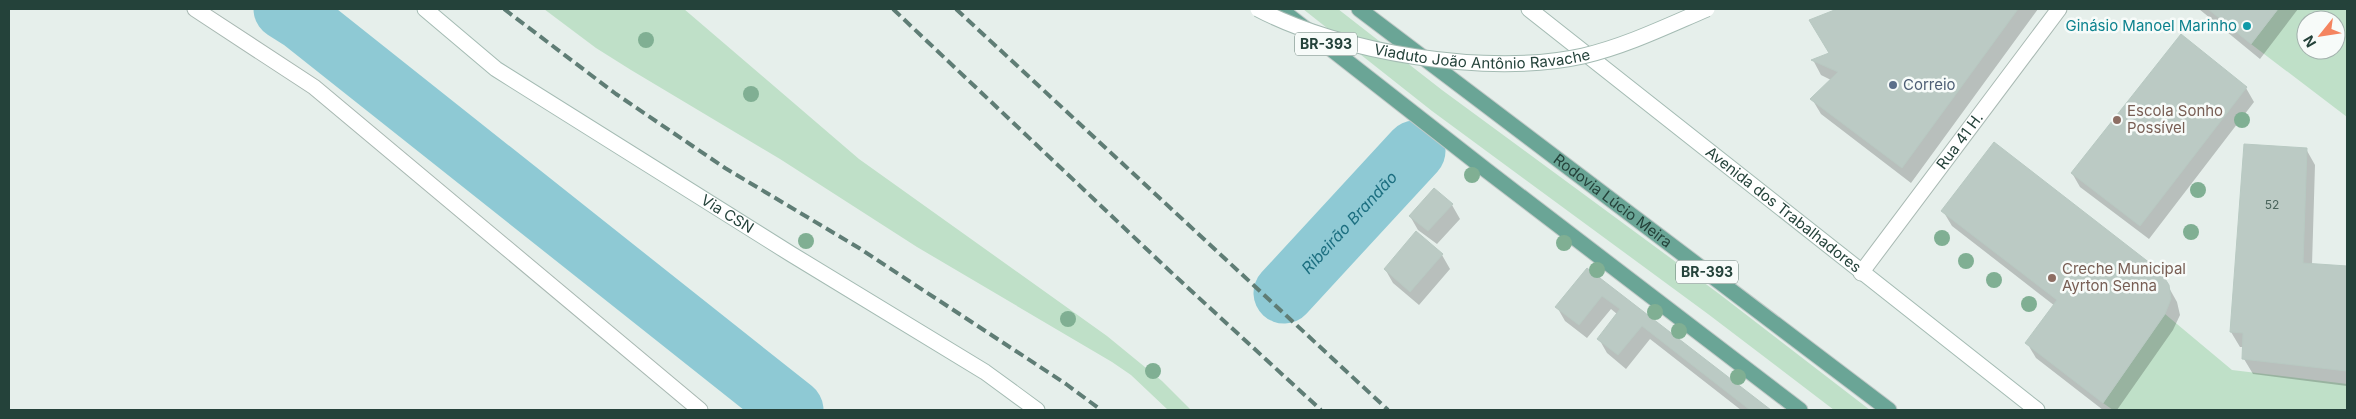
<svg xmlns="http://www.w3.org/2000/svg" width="2356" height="419" font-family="Inter,sans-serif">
<rect width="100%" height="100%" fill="#e6efeb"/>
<path fill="#bfe0c8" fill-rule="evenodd" d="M544,9H684L859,159L1107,336L1162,381L1191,410H1168L1131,375L1112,362L917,247L780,159L631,70L596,48Z
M1303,9H1338L1442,90L1718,293L1870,410H1834L1708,314L1432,111Z
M2278,9H2347V117L2251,44ZM2306,20H2336V50H2306Z
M2165,314L2232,370L2347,384V410H2113L2103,403Z"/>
<path fill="#0003" d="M1840,9H2038L1911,183L1821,114L1812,99L1831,80L1821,75L1813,60L1830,54L1811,20Z
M2199,9H2298L2260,59Z
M2181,36L2246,88L2254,102L2149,239L2080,187L2072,173Z
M2306,149L2315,165L2312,265L2347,267V386L2253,374L2244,359V347H2240L2231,332Z
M1434,190L1452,205L1460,219L1437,244L1418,230L1410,216Z
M1943,211L2168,286L2177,302L2180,315L2173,330L2117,410H2103L2036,358L2027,343L2055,306L1952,226Z
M1416,233L1442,255L1450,269L1419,305L1393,283L1385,269Z
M1587,270L1769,410H1741L1650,339L1626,369L1607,353L1599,339L1617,314L1611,309L1587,338L1565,321L1557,307Z"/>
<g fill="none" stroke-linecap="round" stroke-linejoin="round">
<g stroke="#8ec9d4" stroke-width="61">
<path d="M284,9L303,21L793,410"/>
<path id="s1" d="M1284,293L1415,151"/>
</g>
</g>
<path fill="#bbcac4" stroke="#b8c9c2" d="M1837,9H2018L1902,168L1810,99L1838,72L1811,60L1829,53L1809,20Z
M2208,9H2278L2251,44Z
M2181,34L2247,87L2140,226L2071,173Z
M1994,142L2146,260L2160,271L2169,285L2171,299L2165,314L2103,403L2025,343L2057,300L1941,211Z
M2244,144L2307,148L2303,263L2347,266V371L2242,359L2243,333L2230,332Z
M1434,188L1453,204L1428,231L1409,216Z
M1416,231L1443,254L1410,292L1384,269Z
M1587,268L1771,410H1750L1642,326L1618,355L1597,339L1620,309L1602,296L1579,325L1555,307Z"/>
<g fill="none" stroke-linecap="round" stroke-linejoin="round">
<defs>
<path id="lane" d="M195,9L314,87L700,410"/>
<g id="street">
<path id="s2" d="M1861,273L2059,9"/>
</g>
<g id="secondary">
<path id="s3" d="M425,9L496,69L791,254L985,372L1037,410"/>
<path id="s4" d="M1529,9L2037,410"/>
</g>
<g id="primary">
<path d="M1280,9L1486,170L1800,410"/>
<path id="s5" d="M1359,9L1889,410"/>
</g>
</defs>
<use href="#lane" stroke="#a8b8b2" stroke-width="17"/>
<use href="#street" stroke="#a8b8b2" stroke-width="17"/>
<use href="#secondary" stroke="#a4bbb3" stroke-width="17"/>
<use href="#primary" stroke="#c2cac8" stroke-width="17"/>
<use href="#lane" stroke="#fff" stroke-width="15"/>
<use href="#street" stroke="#fff" stroke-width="15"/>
<use href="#secondary" stroke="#fff" stroke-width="15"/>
<use href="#primary" stroke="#6aa596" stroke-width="15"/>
<path stroke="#5f7d75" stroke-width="4" stroke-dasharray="10 5" stroke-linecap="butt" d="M504,9L616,94L725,168L859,248L1066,384L1101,410
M893,9L1174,275L1321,410
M956,9L1388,410"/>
<defs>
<g id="secondary-bridge">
<path id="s6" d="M1258,9C1341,53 1490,77 1583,56C1626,46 1667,26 1707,9"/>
</g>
</defs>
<use href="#secondary-bridge" stroke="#a4bbb3" stroke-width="17" stroke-linecap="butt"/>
<use href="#secondary-bridge" stroke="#fff" stroke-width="15"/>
</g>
<g fill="#80af93">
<circle cx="646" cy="40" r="8"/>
<circle cx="751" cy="94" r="8"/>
<circle cx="2242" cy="120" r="8"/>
<circle cx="1472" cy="175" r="8"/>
<circle cx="2198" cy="190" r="8"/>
<circle cx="2191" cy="232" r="8"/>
<circle cx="1942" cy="238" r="8"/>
<circle cx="806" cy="241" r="8"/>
<circle cx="1564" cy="243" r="8"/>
<circle cx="1966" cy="261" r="8"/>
<circle cx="1597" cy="270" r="8"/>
<circle cx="1994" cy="280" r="8"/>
<circle cx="2029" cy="304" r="8"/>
<circle cx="1655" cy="312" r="8"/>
<circle cx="1068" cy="319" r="8"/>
<circle cx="1679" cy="331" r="8"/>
<circle cx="1153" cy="371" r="8"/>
<circle cx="1738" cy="377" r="8"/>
</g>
<circle fill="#0f9aa8" stroke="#f7fbf9" stroke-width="2" cx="2247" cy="26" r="5"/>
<circle fill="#5c6f8a" stroke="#f7fbf9" stroke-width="2" cx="1893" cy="85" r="5"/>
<g fill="#8d6e63" stroke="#f7fbf9" stroke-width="2">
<circle cx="2117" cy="120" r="5"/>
<circle cx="2052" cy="278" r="5"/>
</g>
<g text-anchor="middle" stroke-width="5" stroke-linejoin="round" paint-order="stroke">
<g font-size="12" fill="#4a645c">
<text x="2272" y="209">52</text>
</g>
<g fill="#f7fbf9" stroke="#637a73" stroke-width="1">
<rect x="1295" y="32.5" width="62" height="23" rx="4"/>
<rect x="1676" y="260.5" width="62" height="23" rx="4"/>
</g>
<g font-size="14" font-weight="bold" fill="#24423a">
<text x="1326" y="49">BR-393</text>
<text x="1707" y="277">BR-393</text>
</g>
<g font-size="15" fill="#0d838f" stroke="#f7fbf9" text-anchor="end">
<text x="2237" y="31">Ginásio Manoel Marinho</text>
</g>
<g font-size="15" fill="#24423a" stroke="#f7fbf9">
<text dy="5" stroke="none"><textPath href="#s6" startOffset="232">Viaduto João Antônio Ravache</textPath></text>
<text dy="5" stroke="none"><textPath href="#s2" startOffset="165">Rua 41 H.</textPath></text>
<text dy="5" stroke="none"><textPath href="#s5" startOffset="318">Rodovia Lúcio Meira</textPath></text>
<text dy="5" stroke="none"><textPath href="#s4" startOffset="324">Avenida dos Trabalhadores</textPath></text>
<text dy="5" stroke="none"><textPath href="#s3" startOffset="366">Via CSN</textPath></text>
</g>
<g font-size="15" fill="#4e5e75" stroke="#f7fbf9" text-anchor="start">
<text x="1903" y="90">Correio</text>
</g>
<g font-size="15" fill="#785e54" stroke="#f7fbf9" text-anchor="start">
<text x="2127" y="116">Escola Sonho<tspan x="2127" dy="17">Possível</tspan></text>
<text x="2062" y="274">Creche Municipal<tspan x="2062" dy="17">Ayrton Senna</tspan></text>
</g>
<g font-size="16" font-style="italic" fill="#1c6f80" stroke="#f7fbf9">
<text dy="6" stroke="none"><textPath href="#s1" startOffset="96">Ribeirão Brandão</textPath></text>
</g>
</g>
<rect width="2356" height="419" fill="none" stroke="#24423a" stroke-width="20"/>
<g transform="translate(2321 35) rotate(240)"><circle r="24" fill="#f7fbf9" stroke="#a3b1ad"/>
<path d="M0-4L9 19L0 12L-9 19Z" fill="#f4845f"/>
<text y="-8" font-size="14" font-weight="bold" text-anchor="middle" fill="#24423a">N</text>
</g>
</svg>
